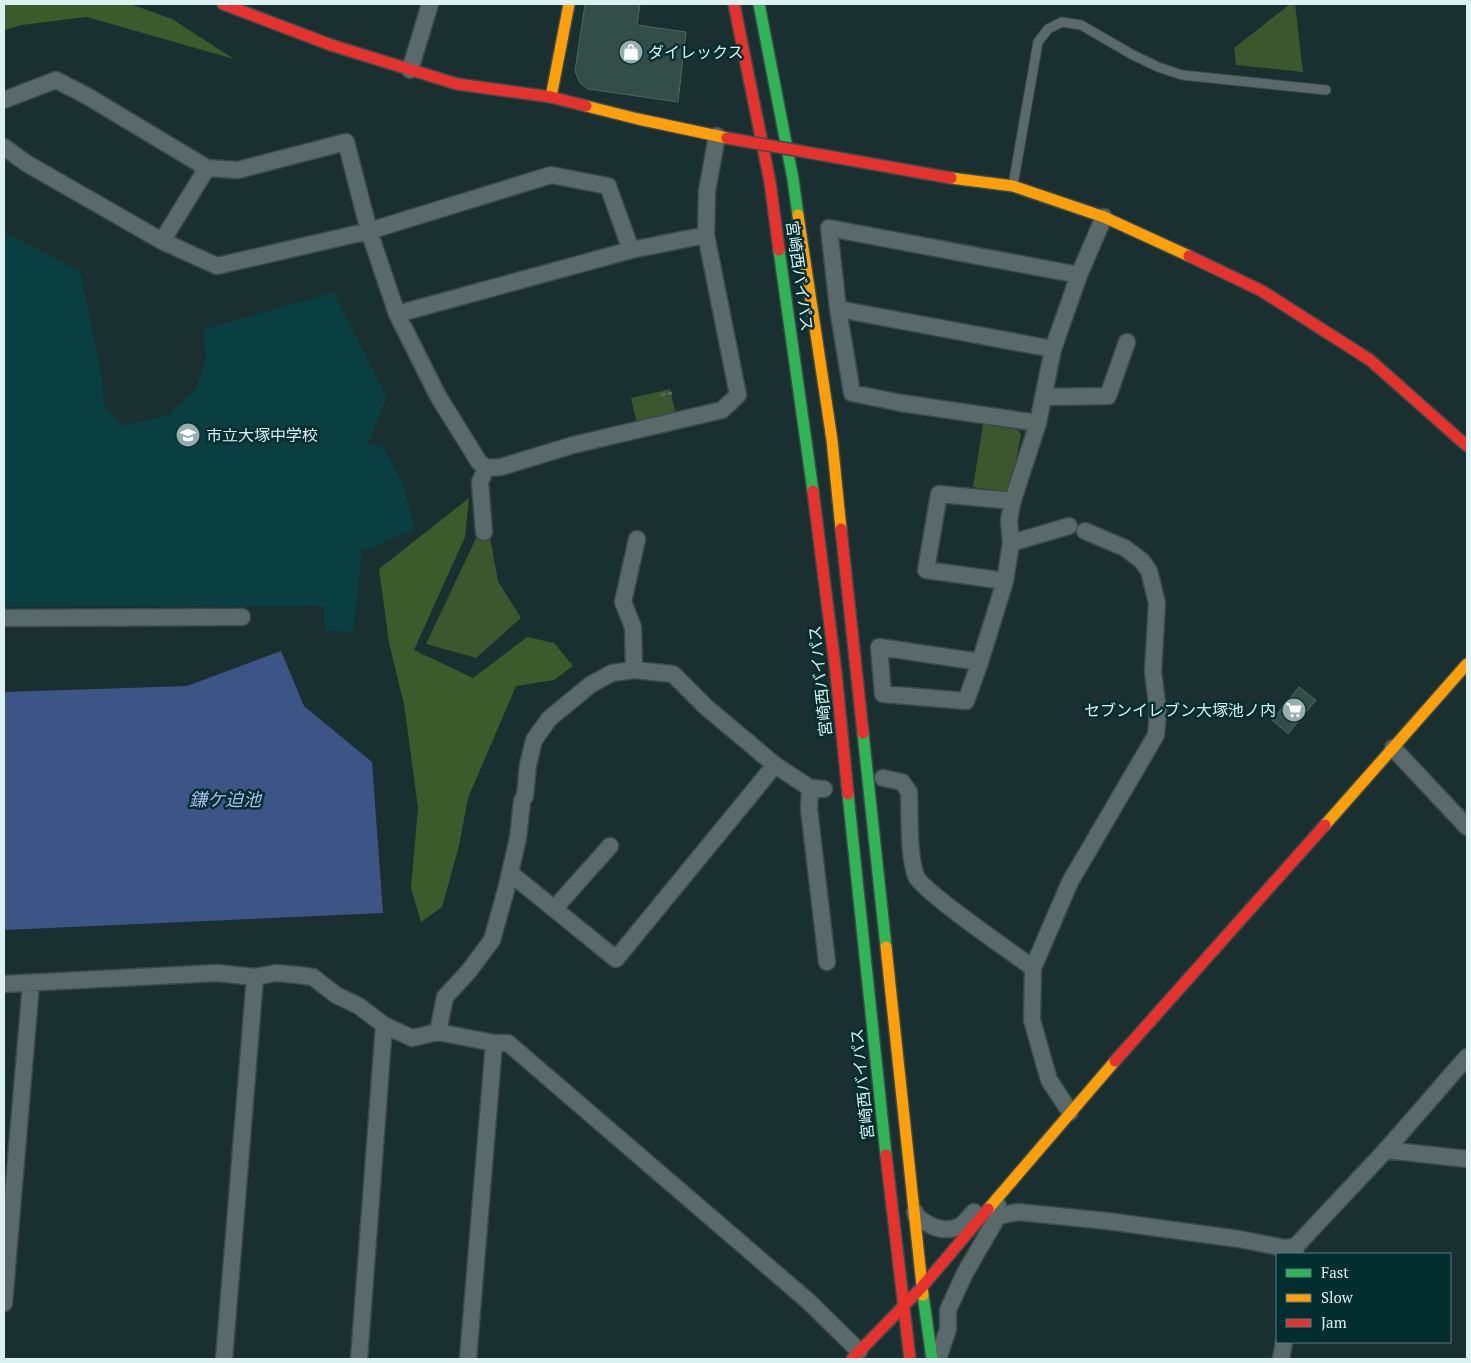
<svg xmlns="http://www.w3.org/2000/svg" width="1471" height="1363" font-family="'PT Serif','Noto Sans JP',serif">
<rect width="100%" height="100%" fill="#192f30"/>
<path fill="#093f40" d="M4,232L80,271L102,378L105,407L122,425L167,416L196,388L206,359L203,330L333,292L387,397L368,444L383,447L403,484L415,530L362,551L353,632L325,631L323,606L4,607Z"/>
<path fill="#3c562e" d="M1290,4H1295L1303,72L1236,65L1234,48Z
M670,389L676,415L637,424L631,398Z
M983,424L1018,430L1021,435L1010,490L1006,492L973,487Z
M489,531L498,581L521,618L476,658L426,644L478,534Z"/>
<path fill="#3c5b2a" d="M4,4H130L172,19L234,59L87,17L22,25L4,30Z
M469,498L465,537L414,650L473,678L527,637L554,643L573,666L554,680L516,686L468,798L459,846L442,907L421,922L411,888L418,808L404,704L389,643L379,569Z"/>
<path fill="#3d5486" d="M281,651L304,706L372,762L383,913L4,930V692L187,686Z"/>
<path fill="#334d48" stroke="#536462" d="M585,4H640L637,25L686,32L678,102L588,89L580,83L575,71Z
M1299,687L1316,700L1288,734L1272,720Z"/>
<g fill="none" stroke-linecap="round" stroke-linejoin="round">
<defs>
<path id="lane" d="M1013,185L1038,42L1048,29L1062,22L1081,25L1133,55L1158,67L1182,75L1326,90"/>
<path id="street" d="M410,70L430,4
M4,100L56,80L87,96L207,168L238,170L346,142L369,231L397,314L438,396L479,462L486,468L501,467L573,445L722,410L738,395L706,235L707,191L717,136
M4,147L26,163L162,241L217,266L369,231L551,175L608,186L631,250
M162,241L207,168
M838,309L1053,349
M397,314L631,250L706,235
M1043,397L1108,396L1127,342
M1038,423L901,403L852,393L838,309L829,228L1079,275
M484,532L480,482L486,468
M1011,543L1069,526
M1005,581L926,570L939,494L1013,501
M4,618L242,617
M980,662L879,647L883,694L966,701L980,662L1005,581L1011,543L1009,521L1012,503L1038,423L1053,349L1079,275L1104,217
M634,670L633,627L623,602L637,539
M1393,748L1467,827
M883,778L902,782L909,792C910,816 908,854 916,876C923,892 1013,953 1033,968
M810,788L809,809L827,962
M510,873L616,959L775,765
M554,909L610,846
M4,984L217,973L255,977L276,973L298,975L313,977L336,995L359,1006L384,1025L412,1038L438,1032L494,1043H508L808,1301L859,1351
M438,1032L445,997L469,971L492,940L506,890L518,838L522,801L525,796L528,765L534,740L549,719L590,685L612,673L634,670L673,674L706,707L775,765L810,788L824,789
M1070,1112L1049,1080L1032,1020L1033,968L1070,882L1156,735L1158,711L1153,672L1157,603L1149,571L1142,561L1125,548L1085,531
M1386,1150L1467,1159
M915,1212L916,1216C929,1226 943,1234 960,1226C965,1223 970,1216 974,1212
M998,1216L1018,1212L1107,1221L1239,1239L1285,1248L1296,1246
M1295,1254L1296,1246L1386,1150L1467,1057
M4,1303L31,983
M224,1359L255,977
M359,1359L384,1025
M468,1359L494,1043
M938,1359L948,1329V1310L965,1273L998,1216V1206
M1281,1359L1284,1342"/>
<path id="fast" d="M759,4L793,179L798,215
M779,250L813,491
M863,733L886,947
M848,794L886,1155
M923,1295L932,1359"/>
<path id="slow" d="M551,97L569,4
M586,106L638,119L727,138
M951,178L1013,186L1104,217L1189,256
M798,215L832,440L841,529
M1325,825L1467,664
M886,947L923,1295
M988,1209L1115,1061"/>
<path id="jam" d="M223,4L331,45L457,84L551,97L586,106
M734,4L770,182L779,250
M1189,256L1262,291L1370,360L1467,446
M813,491L836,673L848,794
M841,529L863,733
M1115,1061L1325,825
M886,1155L910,1359
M852,1359L922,1287L988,1209"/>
</defs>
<use href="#lane" stroke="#3a4b4b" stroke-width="11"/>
<use href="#street" stroke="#3a4b4b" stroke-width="19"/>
<use href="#fast" stroke="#3a4b4b" stroke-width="14"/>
<use href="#slow" stroke="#3a4b4b" stroke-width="14"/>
<use href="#jam" stroke="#3a4b4b" stroke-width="14"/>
<path stroke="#5c6a6b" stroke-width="2.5" stroke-dasharray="5 2.5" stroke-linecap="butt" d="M661,395L672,393"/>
<use href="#lane" stroke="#5a6969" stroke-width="9"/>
<use href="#street" stroke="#5a6969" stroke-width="16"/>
<use href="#fast" stroke="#30b455" stroke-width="11"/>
<use href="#slow" stroke="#ff9f0a" stroke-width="11"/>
<use href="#jam" stroke="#e5322d" stroke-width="11"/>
<defs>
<path id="jam-bridge" d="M727,138L951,178"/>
</defs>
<use href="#jam-bridge" stroke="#3a4b4b" stroke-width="14" stroke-linecap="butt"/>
<use href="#jam-bridge" stroke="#e5322d" stroke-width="11"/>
</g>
<defs>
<symbol id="shop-disc" viewBox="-11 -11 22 22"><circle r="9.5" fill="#98adae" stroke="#022e30"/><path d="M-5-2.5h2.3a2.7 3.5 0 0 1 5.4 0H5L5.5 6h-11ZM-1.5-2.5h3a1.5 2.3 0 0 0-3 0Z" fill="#fff"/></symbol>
<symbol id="school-disc" viewBox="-11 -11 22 22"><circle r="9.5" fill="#98adae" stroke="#022e30"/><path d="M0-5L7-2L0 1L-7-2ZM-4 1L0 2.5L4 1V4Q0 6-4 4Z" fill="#fff"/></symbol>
<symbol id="supermarket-disc" viewBox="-11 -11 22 22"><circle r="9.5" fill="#98adae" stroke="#022e30"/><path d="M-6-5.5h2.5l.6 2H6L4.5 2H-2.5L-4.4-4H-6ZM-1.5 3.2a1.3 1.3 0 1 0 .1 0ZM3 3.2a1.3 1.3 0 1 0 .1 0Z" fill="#fff"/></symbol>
</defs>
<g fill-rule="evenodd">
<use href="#shop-disc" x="617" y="38" width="28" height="28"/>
<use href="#school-disc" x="174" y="421" width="28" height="28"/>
<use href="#supermarket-disc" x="1280" y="696" width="28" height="28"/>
</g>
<g text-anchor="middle" stroke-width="5" stroke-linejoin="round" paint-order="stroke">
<g font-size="16" fill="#dcf1f2" stroke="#022e30" text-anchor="start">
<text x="648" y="58">ダイレックス</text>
<text x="206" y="441">市立大塚中学校</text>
<text x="1276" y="716" text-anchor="end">セブンイレブン大塚池ノ内</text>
</g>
<g font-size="16" fill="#dcf1f2" stroke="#022e30">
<text transform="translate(800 276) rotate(82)" y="6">宮崎西バイパス</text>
<text transform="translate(820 681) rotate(-96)" y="6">宮崎西バイパス</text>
<text transform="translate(862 1084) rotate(-96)" y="6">宮崎西バイパス</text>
</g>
<g font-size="18" font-style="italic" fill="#a9bff0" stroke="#022e30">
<text x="225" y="806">鎌ケ迫池</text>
</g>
</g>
<rect width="1471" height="1363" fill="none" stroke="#dcf1f2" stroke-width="10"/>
<rect x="1276" y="1253" width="175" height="90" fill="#022e30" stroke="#597c7e"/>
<rect x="1286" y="1269" width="25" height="8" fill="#30b455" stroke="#597c7e"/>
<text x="1321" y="1278" font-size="15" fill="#dcf1f2">Fast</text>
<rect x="1286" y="1294" width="25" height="8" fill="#ff9f0a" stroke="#597c7e"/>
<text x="1321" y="1303" font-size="15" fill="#dcf1f2">Slow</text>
<rect x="1286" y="1319" width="25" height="8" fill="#e5322d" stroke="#597c7e"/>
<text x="1321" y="1328" font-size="15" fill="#dcf1f2">Jam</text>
</svg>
